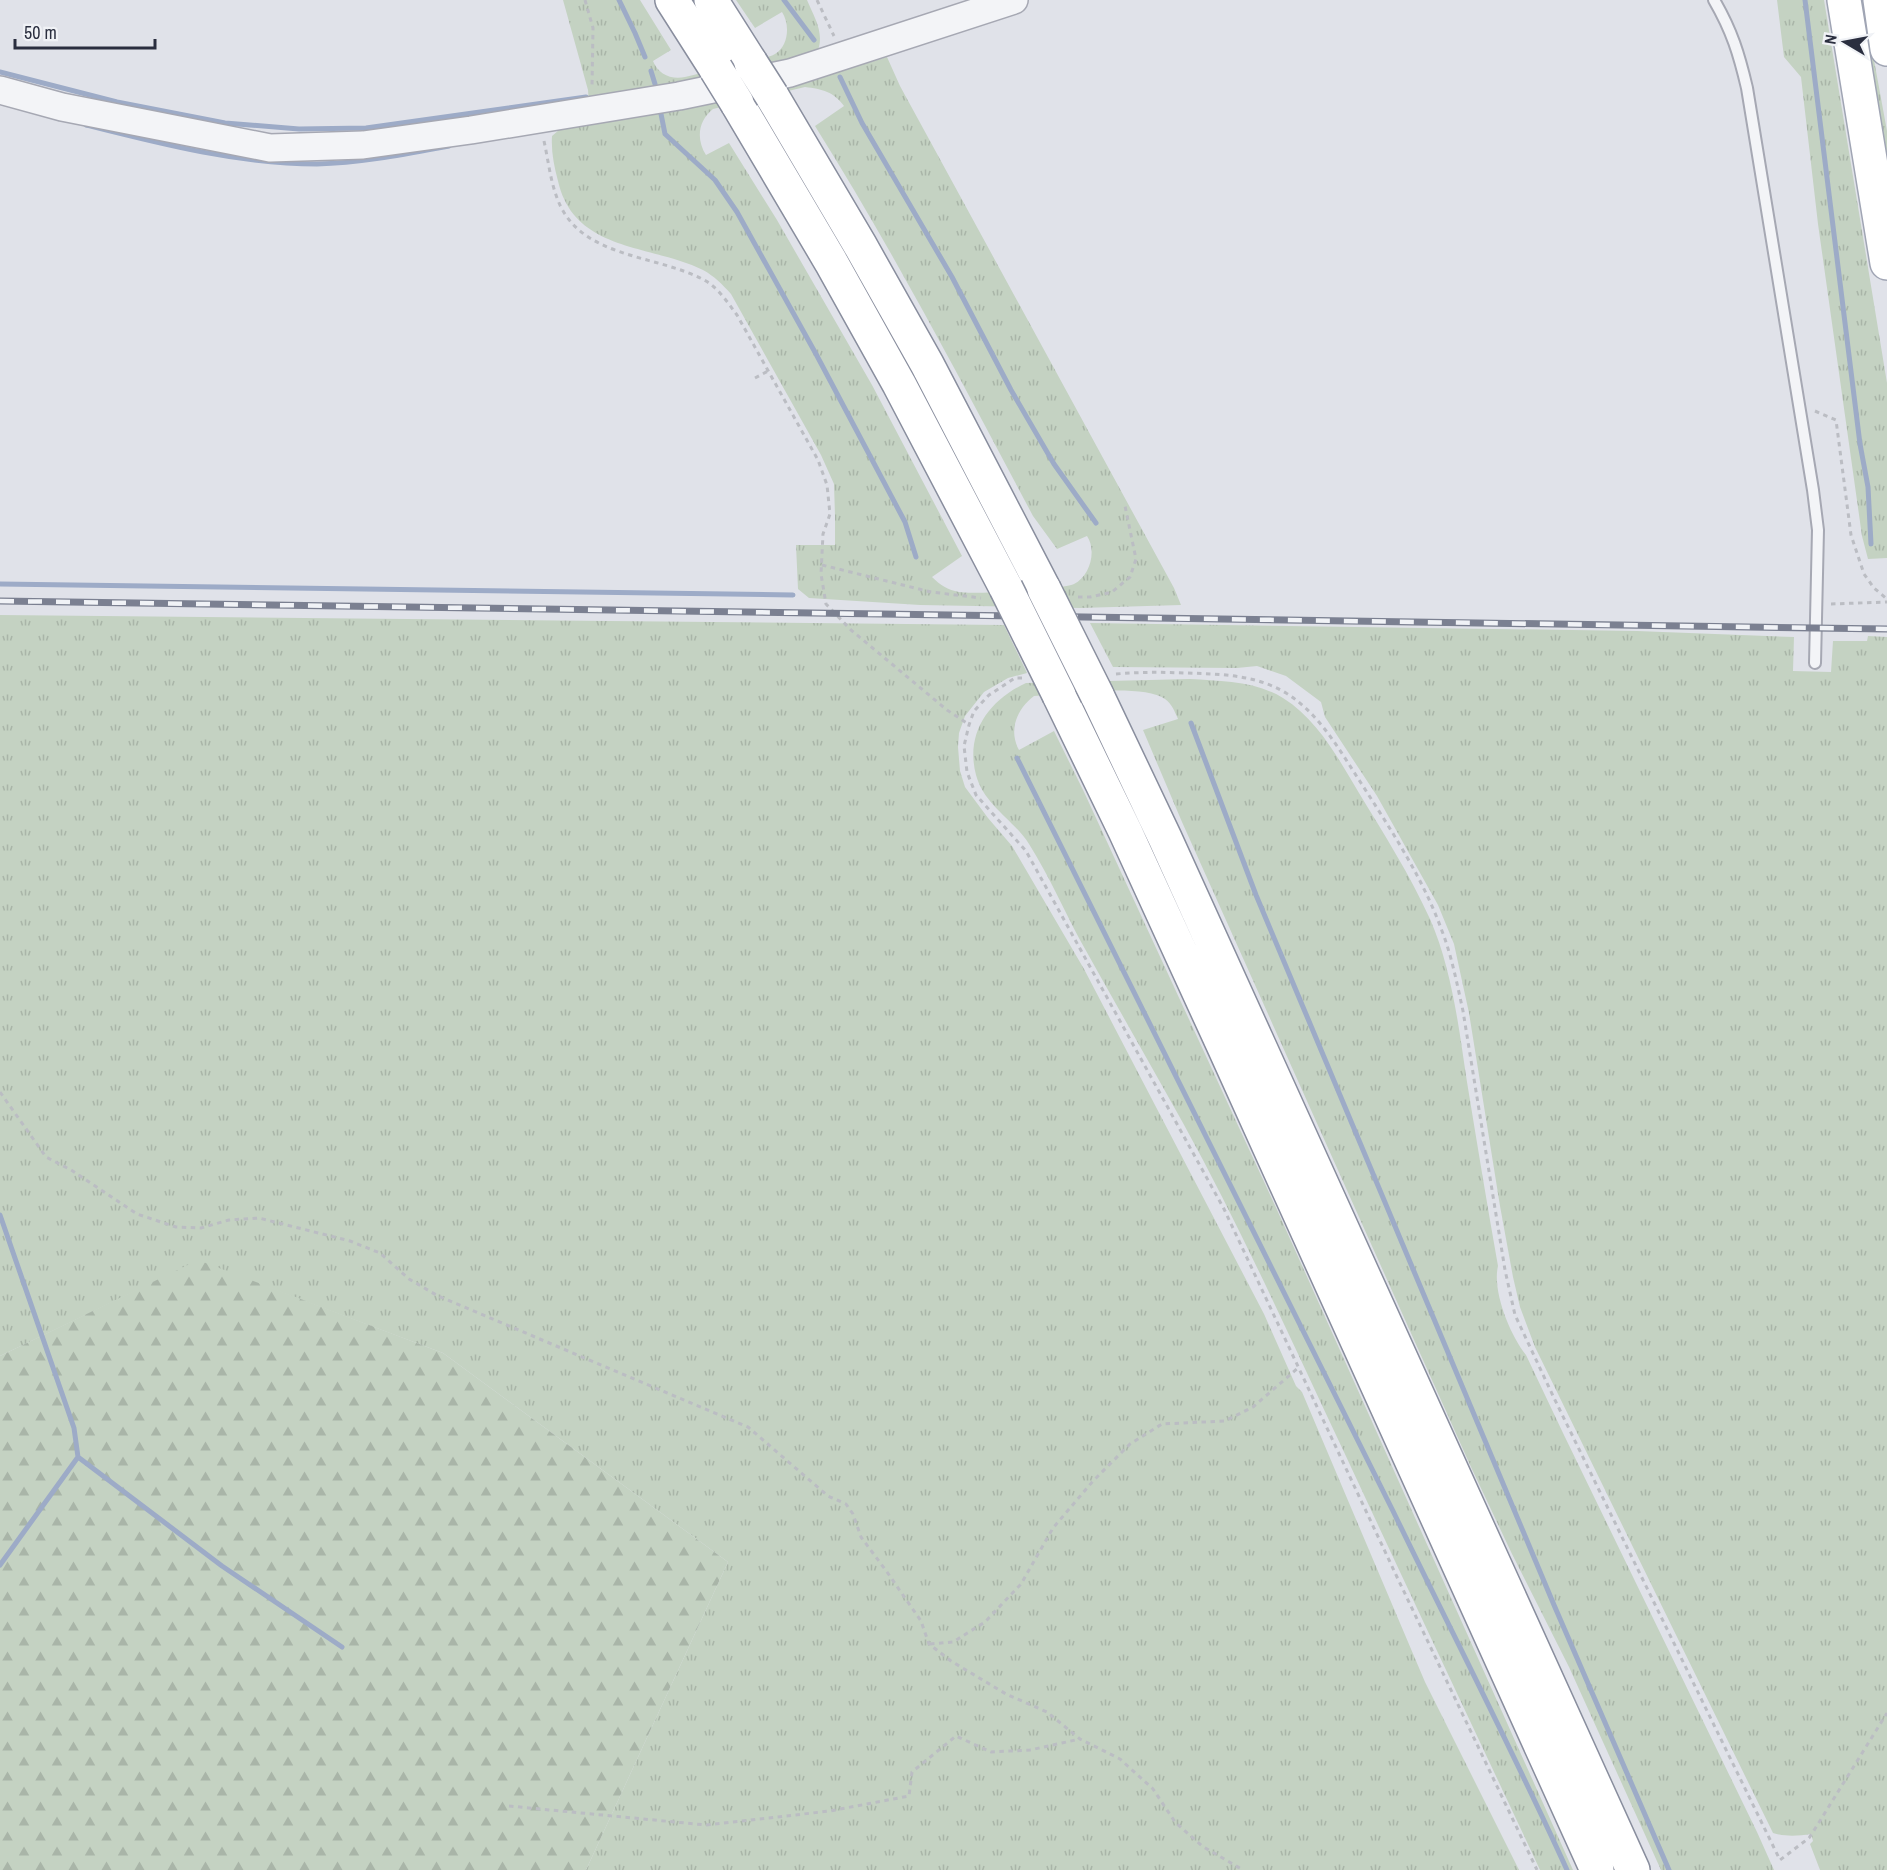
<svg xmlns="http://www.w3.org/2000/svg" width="1887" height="1870" font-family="'Archivo Narrow',sans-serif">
<defs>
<pattern id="grass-tufts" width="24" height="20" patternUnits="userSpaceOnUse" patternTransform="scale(1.5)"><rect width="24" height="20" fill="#c4d2c2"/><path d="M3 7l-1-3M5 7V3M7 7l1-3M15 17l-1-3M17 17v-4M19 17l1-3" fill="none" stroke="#a9b5a8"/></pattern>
<pattern id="forest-firs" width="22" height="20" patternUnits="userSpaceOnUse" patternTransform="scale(1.5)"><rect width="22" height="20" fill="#c4d2c2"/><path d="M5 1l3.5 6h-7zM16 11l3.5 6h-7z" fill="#a9b5a8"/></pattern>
</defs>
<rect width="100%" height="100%" fill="#e0e2e9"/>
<path fill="url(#grass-tufts)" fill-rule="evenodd" d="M563,0H640L671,50L653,61C658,74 671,80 685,77C706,72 727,67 748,61C757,59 768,58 775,54C789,46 790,24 782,12L755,28L736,0H807C815,19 826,35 816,55L589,103L588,90Z
M1777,0H1824L1887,383V558L1868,559L1862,536L1818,224L1801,77L1784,57Z
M1855,0H1863L1887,131V195Z
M887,57L900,86L1174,588L1181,605L1080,608L920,605L809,598L798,589L796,545H835V516L834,484L821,455L731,294C722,284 714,276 703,270C650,244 574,252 558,181C554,166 551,151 552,136L566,124L844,70ZM805,87C822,89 834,92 844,106L815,126C894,252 963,384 1033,516L1057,549L1087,536C1097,551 1090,576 1074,584C1064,589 972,595 959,592C948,590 940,585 932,577L962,556L872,385L777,220L729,143L706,155C696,139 698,121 713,109Z
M0,615L1004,625L1027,673L1008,678L984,692L965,716L959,733L958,747L960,771L965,787L988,818L1012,846L1084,969L1264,1314L1296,1386L1302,1392L1425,1682L1519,1870H586L728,1562L443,1353L198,1261L0,1356Z
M1090,623L1637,631L1794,637L1793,671L1831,672L1833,641H1867L1868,636L1887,637V1870H1820L1810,1844L1813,1841L1811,1834C1798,1836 1786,1837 1773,1833L1535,1347L1520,1307L1513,1277L1500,1206L1469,1013L1454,944L1438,905L1377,796L1325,717L1321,702L1286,676L1257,666L1237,668L1113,667Z
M1190,679C1221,681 1256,681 1283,698C1318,720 1338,758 1359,793C1384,834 1410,875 1430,919C1452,969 1459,1029 1467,1082C1477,1143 1487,1204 1498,1266C1492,1291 1510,1335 1526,1355L1563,1433L1757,1832L1774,1870H1661L1569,1667L1512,1554L1471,1467L1182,822L1143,730L1178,719C1175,712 1172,704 1165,699C1143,683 1063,694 1034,696C1017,709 1008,730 1019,750L1054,731L1084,792L1278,1212L1573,1870H1540C1475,1731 1409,1592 1344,1452C1292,1342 1242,1230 1183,1123C1149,1062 1114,1001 1080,940C1063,908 1048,874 1029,844C1013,819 984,805 976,775C965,733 989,700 1026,683Z"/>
<path fill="url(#forest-firs)" d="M198,1260L443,1353L728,1562L586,1870H0V1356Z"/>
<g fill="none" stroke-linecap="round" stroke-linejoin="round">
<path stroke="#9dabc7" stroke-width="5" d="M619,0L635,33L645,57
M784,0L814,40
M1805,0L1860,444L1868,487L1871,544
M651,71L655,84
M0,72L117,102L225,123L299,129L366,128L586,97
M840,77L862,123L952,277L1011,390L1054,464L1096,523
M661,114L665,134L715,180L737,212L816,354L905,522L916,557
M86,125C161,144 239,164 317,164C361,163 406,154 449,146
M0,584L793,595
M1191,723L1256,895L1554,1605L1669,1870
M1017,758C1143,1009 1269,1260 1393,1511C1451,1631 1512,1749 1567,1870
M0,1215L74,1428L78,1457L0,1565
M78,1457L222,1566L342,1647"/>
<defs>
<path id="service" d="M1714,0C1732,31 1739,54 1747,88L1813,490L1818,530L1815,663"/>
<path id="tertiary" d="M0,90L62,107L270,148L363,145L471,130L679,96L790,73L1014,0"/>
<path id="primary" d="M1844,0L1887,263
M1880,0L1887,49"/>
<path id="motorway" d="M672,0L716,69
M711,0L751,63
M772,96L860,245L927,364L1044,589
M737,103L831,262L899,384L1006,588
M1059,695L1125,831L1224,1047L1597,1870
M1097,695L1165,838L1633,1870"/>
</defs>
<use href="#service" stroke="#a6a8b3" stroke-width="14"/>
<use href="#tertiary" stroke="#a6a8b3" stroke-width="30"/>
<use href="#primary" stroke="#a0a5b4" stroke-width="36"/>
<use href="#motorway" stroke="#898e9e" stroke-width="36"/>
<path stroke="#bbbdc3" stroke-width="3" stroke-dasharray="4.5 4.5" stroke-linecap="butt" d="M585,0L593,28L592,87
M817,0L834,36
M544,141C548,159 550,178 556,195C577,260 656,253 706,281C719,289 728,303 737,315L818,460L827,485L830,514L823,534L821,574L826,604L851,630L947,710L968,724
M755,378L768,371
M1815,411L1836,420L1851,535L1864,574L1874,588L1887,599
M822,565L931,592L981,598
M1078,597H1090L1112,592L1130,577L1136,559L1125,506
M1831,604L1887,602
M1116,674C1139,672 1161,672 1184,673C1219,674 1254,674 1286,693C1320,714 1340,751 1361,783C1391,830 1423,878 1442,931C1452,957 1457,984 1463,1011L1505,1270L1515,1315L1554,1398L1780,1860L1809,1838L1813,1832L1887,1713
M1022,678H1015L989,695L974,711L969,725L964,746L967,772L976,795L1026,851L1224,1209L1397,1577L1537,1870
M0,1092L46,1157L71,1170L137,1214L176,1227L201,1228L229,1220L259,1218L350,1241L380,1253L409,1279L438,1296L748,1427L828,1496L846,1504L853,1514L861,1537L887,1572L921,1621L929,1644L951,1661L1006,1694L1047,1712L1080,1739L1120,1759L1153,1789L1175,1822L1202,1846L1243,1870
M930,1644L953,1642L985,1622L1021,1584L1053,1528L1093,1481L1130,1444L1162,1424L1225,1421L1253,1407L1298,1368
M509,1806L706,1825L830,1811L909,1796L912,1772L956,1736L991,1752L1030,1750L1080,1739"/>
<use href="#service" stroke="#f3f4f7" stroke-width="10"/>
<use href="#tertiary" stroke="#f3f4f7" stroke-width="27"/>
<use href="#primary" stroke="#fff" stroke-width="33"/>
<use href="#motorway" stroke="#fff" stroke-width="33"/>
<defs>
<path id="rail" d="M0,601L1887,629"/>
</defs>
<use href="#rail" stroke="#7b8091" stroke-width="7"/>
<use href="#rail" stroke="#f0f2f6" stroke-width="4.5" stroke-dasharray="14" stroke-linecap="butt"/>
<defs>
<path id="motorway-bridge" d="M751,63L772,96
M716,69L737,103
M1006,588L1059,695
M1044,589L1097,695"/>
</defs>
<use href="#motorway-bridge" stroke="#898e9e" stroke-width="36" stroke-linecap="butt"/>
<use href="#motorway-bridge" stroke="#fff" stroke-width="33"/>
</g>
<g transform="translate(1845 42) rotate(280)" stroke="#f0f2f6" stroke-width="4.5" paint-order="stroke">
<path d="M0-4.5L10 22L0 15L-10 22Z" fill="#2a2e3f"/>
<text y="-9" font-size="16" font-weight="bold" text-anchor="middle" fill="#2a2e3f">N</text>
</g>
<path d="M15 39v9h140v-9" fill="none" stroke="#2a2e3f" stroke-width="3"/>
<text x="24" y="39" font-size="18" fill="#2a2e3f" stroke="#f0f2f6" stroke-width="4.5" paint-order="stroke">50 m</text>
</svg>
